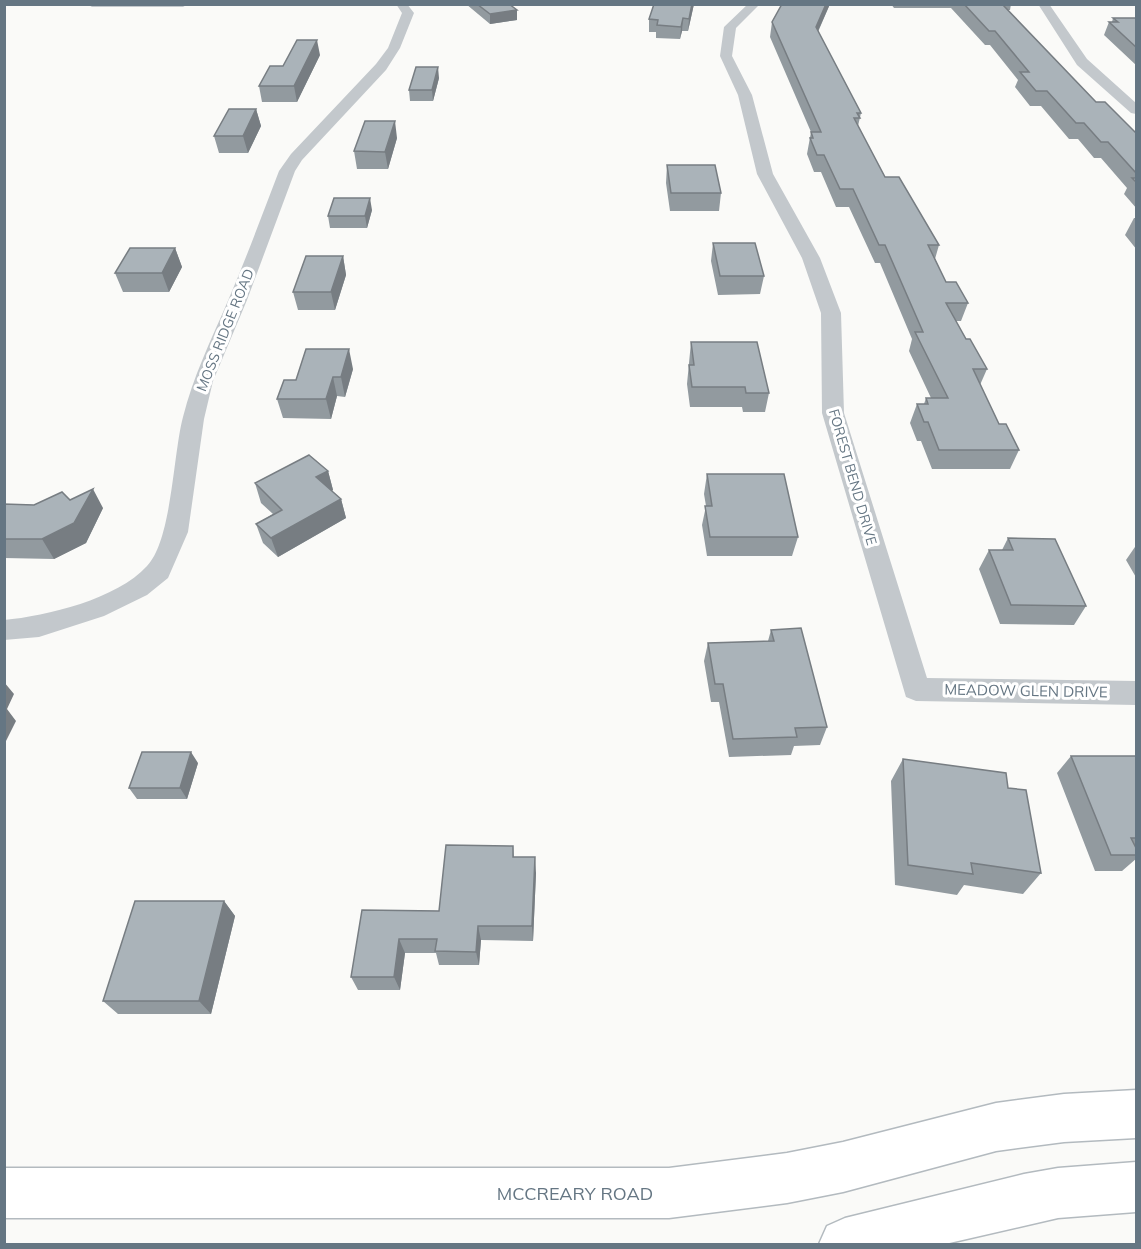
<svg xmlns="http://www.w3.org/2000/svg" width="1141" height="1249" font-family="Mulish,sans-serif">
<rect width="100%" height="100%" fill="#fafaf8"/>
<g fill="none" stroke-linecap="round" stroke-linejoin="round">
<defs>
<path id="secondary" d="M1136,1090V1138L1064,1142L996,1151L843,1192L787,1203L669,1218H4V1168H669L787,1153L843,1142L996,1103L1064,1094Z
M1136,1162V1212L1058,1218L945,1244H819L827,1226L845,1218L1024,1174L1058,1168Z"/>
</defs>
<use href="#secondary" stroke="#b3babf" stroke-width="3"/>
<path fill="#c3c8cc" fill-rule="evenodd" d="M87,4H188L183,7H92Z
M396,4H407L414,13L400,48L386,70L302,160L295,171L247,300L213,381L204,419L188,532L168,578L147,595L104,616L39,637L4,640V620C47,616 117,599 147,566C172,540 173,454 183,417C193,377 211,340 227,303C246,259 262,215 279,171L291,154L376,64L388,48L402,13Z
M748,4H760L736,28L732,56L752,95L773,174L820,258L841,313L844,413L927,678L1136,681V705L916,701L906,697L822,413L821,313L802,258L757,174L738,95L720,56L724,27Z
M1038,4H1049L1087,59L1136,103V114L1131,113L1077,65Z"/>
<use href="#secondary" fill="#fff" fill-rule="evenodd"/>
</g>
<path fill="#929a9f" d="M466,4H509L517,10V20L490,24Z
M654,4H694L688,31H682L680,39L656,38V32H649V19Z
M782,4H830L818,32L861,113L858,126L885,177L939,245L935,259L946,282L968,303L961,321H956L966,339L987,369L980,385L999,424L1019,450L1010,469H932L921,441H917L910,423L917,404H924L926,398H931L909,351L912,339L880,263H875L849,207H836L821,172H814L807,154L811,132L770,37L772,22Z
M891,4H1011L1010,10H1008L1067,72L1096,102L1137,134V209L1124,194L1127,188L1101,158H1094L1078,139H1069L1041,106H1030L1015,87L1018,80L990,45H985L951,8H894Z
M1113,18H1137V66L1104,35L1109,22H1112Z
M320,55L297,102H262L259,86L283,66Z
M439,78L433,101H410L409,90Z
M256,109L261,126L248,153H219L214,136Z
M397,138L388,169H357L354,151Z
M667,165L721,193L719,211H670L666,183Z
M372,210L367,228H330L328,216Z
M1134,218H1137V250L1125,235Z
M713,243L764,276L760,294L718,295L711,261Z
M175,248L182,267L169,292H123L115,273Z
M343,256L346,275L335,310H298L293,292Z
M691,342L769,393L765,412H743L742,407H690L687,384Z
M353,369L345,397L337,396L331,419L283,418L277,399L296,380Z
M328,471L333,490L332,491L341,499L346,518L278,557L263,543L256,524L273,514L261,503L255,483Z
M707,474L798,537L792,556H707L702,525L706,506L704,494Z
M70,500L103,508L86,543L54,559L4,558V504L34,505Z
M1008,538L1086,606L1074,625L1000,624L979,569L989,550H1002Z
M1137,544V579L1126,560Z
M771,630L827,727L820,745L794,746L791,755L729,757L719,702H711L704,661L708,643L768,641Z
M1071,756H1137V858L1122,871H1095L1057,773Z
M903,759L1008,788L1041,873L1023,894L964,885L957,895L895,885L891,781Z
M198,763L187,799H137L129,788Z
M513,846L514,857L536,873L533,941L481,940L479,965H439L436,953H405L400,990H358L351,977L362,910L439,911Z
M224,901L235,916L211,1014H118L103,1001Z"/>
<path fill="#777d82" d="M692,4H694L688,31L689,19Z
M826,4H830L813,42L816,27Z
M517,10V20L490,24V14Z
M683,18L682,31L680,39L681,27Z
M317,40L320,55L297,102L294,86Z
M438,67L439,78L433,101L432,90Z
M256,109L261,126L248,153L243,136Z
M395,121L397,138L388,169L385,152Z
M370,198L372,210L367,228L365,216Z
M175,248L182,267L169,292L162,273Z
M343,256L346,275L335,310L331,292Z
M349,349L353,369L345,397L341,377Z
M333,377L337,396L331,419L326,399Z
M328,471L333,490L321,497L316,477Z
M93,489L103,508L86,543L54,559L42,539Z
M341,499L346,518L278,557L271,538Z
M4,682L14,694L7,709L16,721L4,745Z
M191,752L198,763L187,799L180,788Z
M535,857L536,873L533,941L532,926Z
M224,901L235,916L211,1014L199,1001Z
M478,926L481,940L479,965L476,952Z
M399,939L405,953L400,990L394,977Z"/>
<path fill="#aab3b9" stroke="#777d82" stroke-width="1.5" d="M477,4H509L517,10L490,14Z
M654,4H692L689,19L683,18L681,27L657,25L658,20L649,19Z
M782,4H826L816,27L861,113H857L860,118H854L885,177H899L939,245H928L946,282H956L968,303H946L966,339H970L987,369H973L999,424H1006L1019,450H939L928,422H924L917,404H928L926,398H948L915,332H923L885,245H879L853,189H840L824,155H817L810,138H813L811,132H821L772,22Z
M964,4H1002L1096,102H1105L1137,134V174L1108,142H1101L1084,123H1076L1047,91H1036L1020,72H1029L995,31H989Z
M1113,18H1137V48L1109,22H1118Z
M297,40H317L294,86H259L270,66H283Z
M416,67H438L432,90H409Z
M229,109H256L243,136H214Z
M365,121H395L385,152L354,151Z
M667,165H715L721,193H671Z
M1132,178H1137V183Z
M334,198H370L365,216H328Z
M713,243H755L764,276H720Z
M130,248H175L162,273H115Z
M306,256H343L331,292H293Z
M691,342H757L769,393H746L745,387H692L689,365H694Z
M306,349H349L341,377H333L326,399H277L284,380H296Z
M309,455L328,471L316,477L341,499L271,538L256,524L282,510L255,483Z
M707,474H784L798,537H710L705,506H712Z
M93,489L74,523L42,539H4V504L34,505L62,492L70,500Z
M1008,538L1055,539L1086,606L1011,605L989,550H1013Z
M801,628L827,727L795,728L797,737L733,739L723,684H715L708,643L774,641L771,630Z
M142,752H191L180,788H129Z
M1071,756H1137V838H1131L1137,850V855H1111Z
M903,759L1006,773L1008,788L1026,790L1041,873L971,863L973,874L908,865Z
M446,845L513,846V857H535L532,926H478L476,952L435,951L437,939H399L394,977H351L362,910L439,911Z
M135,901H224L199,1001H103Z"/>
<g text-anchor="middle" stroke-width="6" stroke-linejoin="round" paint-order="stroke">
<g font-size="14" fill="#657683" stroke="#fff">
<text transform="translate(225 330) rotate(-68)" y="5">MOSS RIDGE ROAD</text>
<text transform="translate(853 477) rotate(74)" y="5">FOREST BEND DRIVE</text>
</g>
<g font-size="15" fill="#657683" stroke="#fff">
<text transform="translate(1026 691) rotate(1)" y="5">MEADOW GLEN DRIVE</text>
</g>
<g font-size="18" fill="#657683" stroke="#fff">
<text x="575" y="1200">MCCREARY ROAD</text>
</g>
</g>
<rect width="1141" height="1249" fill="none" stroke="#657683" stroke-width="12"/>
</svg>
